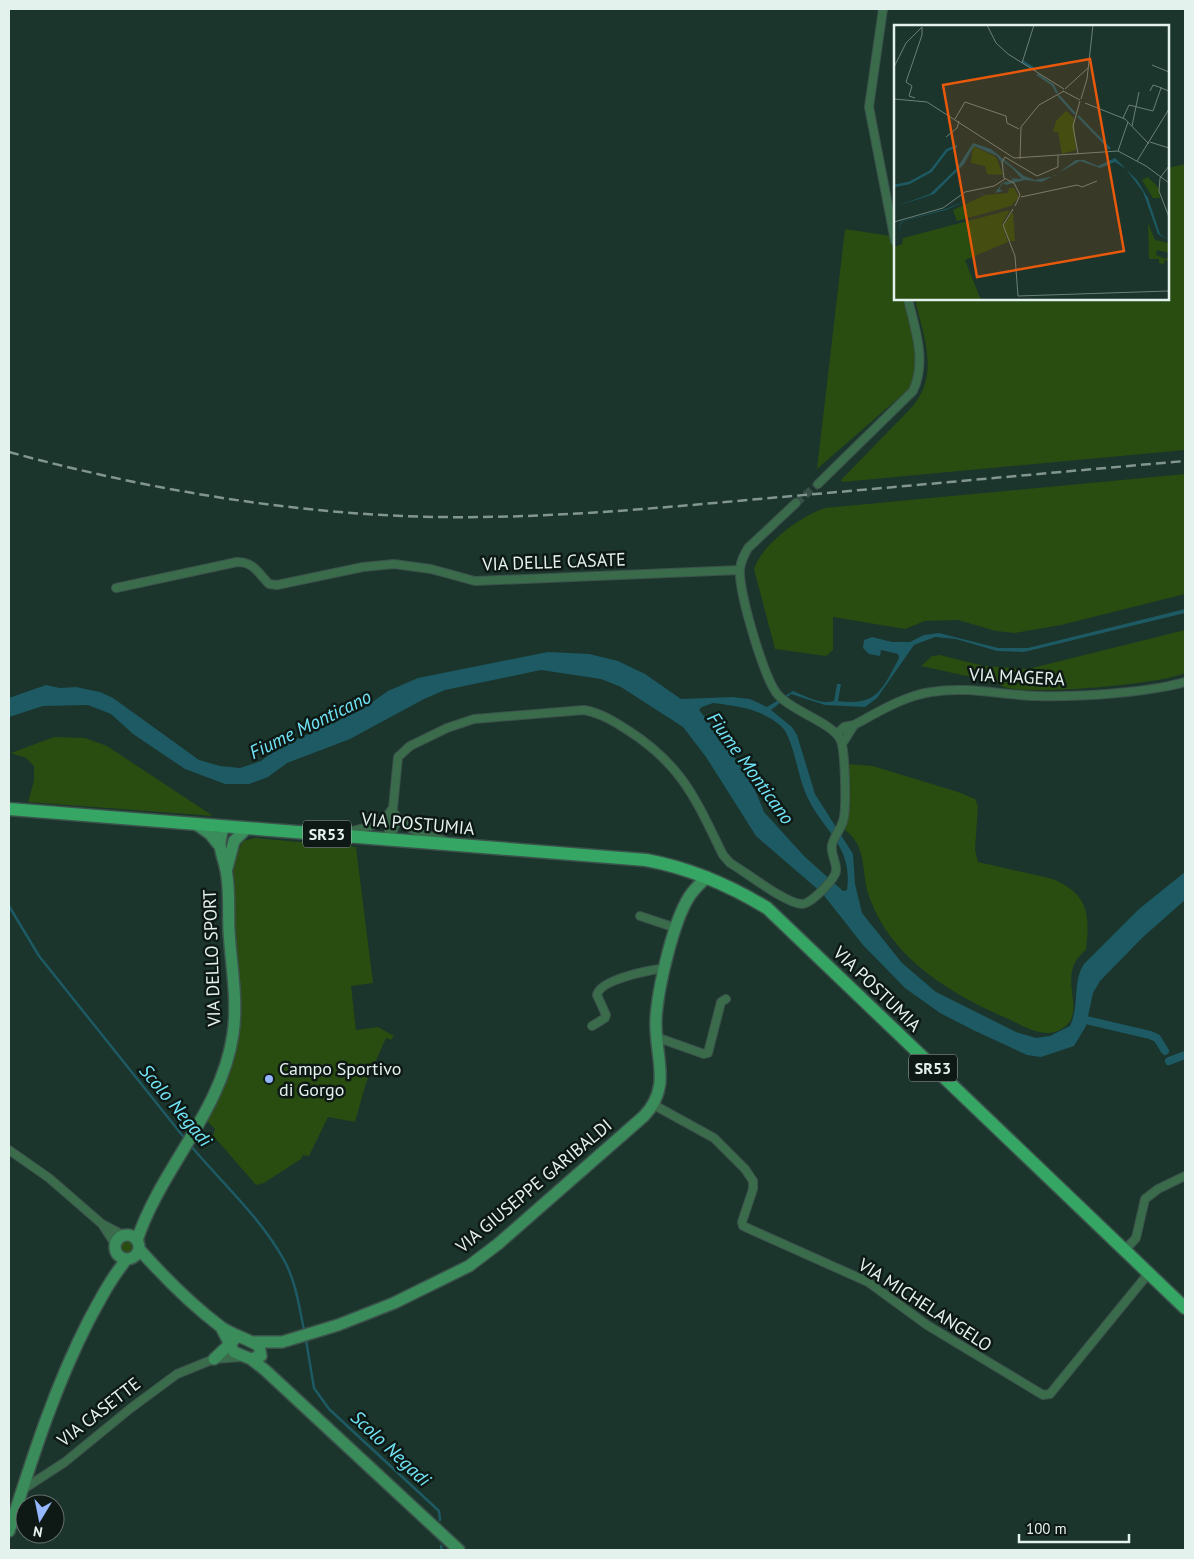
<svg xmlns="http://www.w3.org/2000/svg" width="1194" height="1559" font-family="'PT Sans',sans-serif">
<rect width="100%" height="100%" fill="#1b342c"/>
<path fill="#294c11" d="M1185,164V450L842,482L841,480L913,406C940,372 923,337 915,299H1168V168Z
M845,229L891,236L895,256V299H904C909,326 924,363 909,389L817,469Z
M1185,474V594L1061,625L1015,633L996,631L958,620L925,621L905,629L833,617V650L826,656L775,649L754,569C762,544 801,516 825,508Z
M1185,630V673C1163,684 1027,696 1004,687C1001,686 998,683 994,682L921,666L932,656L940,655L984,666L1028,669Z
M54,737L85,738L107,746L213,816L28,802L34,781V766L26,758L11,753Z
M848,764L873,766L958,792L975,799L978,806L975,849L978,862L1053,879C1089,895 1090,914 1086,950C1052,976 1092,1013 1060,1030C1042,1039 1022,1025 1006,1018C951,994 892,959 870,899C860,874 869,848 845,830L850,807Z
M255,838L356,847L373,983L351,986L356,1030L378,1027L394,1036L391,1040L386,1038L366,1083L355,1122L328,1117L309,1156L303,1155L301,1159L264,1183L256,1185L217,1140L212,1139L215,1129L206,1120L238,1007L233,861L243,841Z
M119 1247a8 8 0 1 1 16 0a8 8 0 1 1-16 0Z"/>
<path fill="#1d5a63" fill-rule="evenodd" d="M1185,609V613L1024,652L997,651L956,639L935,637L914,645L877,698L865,707L825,705L791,694L771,710L792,727L797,735L815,794L853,854L855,884L862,913L902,963L936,992L1016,1032L1036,1038L1050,1036L1070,1026C1080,1005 1072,982 1084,964L1139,909L1185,872V900L1143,937L1100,981L1093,993L1086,1026L1074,1046L1041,1057L1027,1055L973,1030L940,1013L905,988L863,945L822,893L756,836L706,757L683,727L621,687L601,679L541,670L445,690L424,699L350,739L287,763L268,777L249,784H225L185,769L133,734L111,714L88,705L43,706L9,717V698L46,685L60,688L76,687L100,692L113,698L199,760L220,766L240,768L261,761L279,747L361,710L388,691L418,678L548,652L589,654L618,661L645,674L681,699L732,697L750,699L767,707L793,691C806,696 819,705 834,701L837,684H841L838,701C877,706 882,690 899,658L898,654L881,650L880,656L869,654L863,648L864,640L872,637L892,642H910L924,635L939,633L998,648H1028ZM713,703C737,706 762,709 781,726C792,736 797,769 802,783C815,828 854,840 847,890L843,891L805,857L764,812L756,792L724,740L699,710L702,707Z"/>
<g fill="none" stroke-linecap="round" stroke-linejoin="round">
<path stroke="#1d5a63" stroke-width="2.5" d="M9,906L39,956L186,1140
M191,1146C222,1183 260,1217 284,1260C296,1282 299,1306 304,1330
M306,1340L314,1388L329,1409L439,1511L440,1520
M441,1546L442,1550"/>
<path stroke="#1d5a63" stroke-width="8" d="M1082,1019L1150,1035L1157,1038L1165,1051
M1169,1061L1185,1055"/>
<path stroke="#395049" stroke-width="8" stroke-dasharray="8 4" stroke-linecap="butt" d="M796,503L818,484"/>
<defs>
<path id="street" d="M883,9L869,107L895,241
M818,484L913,391C927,361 915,329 908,299
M116,588L237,562C254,562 258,573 269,584L277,585L363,567L394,564L431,569L475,581L740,570
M837,734L844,727L854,725C878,712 904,696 931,692C967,686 1001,695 1037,696C1079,697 1146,693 1185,682
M842,744L854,725
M396,816C417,837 420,831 445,841
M344,834C362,827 372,829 387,816
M390,839L387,816L393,808L398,757L410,746L447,728L474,719L584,710C601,713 615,722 629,731C683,766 696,800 723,855L730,863C746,872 786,904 802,904C811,904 835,879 836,871C837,862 830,854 832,845C834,836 841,829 843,821C847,810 845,752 841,741C834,723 793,712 778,695C764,679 738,590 740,569C741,560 744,555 748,548L796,503
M390,839L396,823L395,814
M640,916L676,928
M592,1026L605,1018L606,1015L597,995C600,979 651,970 665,968
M656,1037L704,1054L708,1053L721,1002L726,999
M654,1105L714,1138L745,1169L753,1181V1189L742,1222L743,1226L868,1282L927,1325L1043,1395L1050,1394L1148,1274
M9,1150L49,1178L102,1224
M115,1244L102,1224L123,1235
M1124,1251L1136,1238L1145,1199L1158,1189L1185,1176
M22,1490L65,1462L131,1408L177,1374L214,1359L242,1357"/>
<path id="secondary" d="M196,824L210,834L218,844
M227,868L234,841L247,828
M115 1247a12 12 0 1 1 24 0a12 12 0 1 1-24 0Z
M137,1240C161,1168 222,1111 233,1034C238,1001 231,964 229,931C228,912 230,889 226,870C222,851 216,847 224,827
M139,1249C163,1276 192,1305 221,1327C233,1335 246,1338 259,1346L261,1356
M222,1329L234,1352L251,1359L257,1357
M253,1342H282L338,1325L394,1303L469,1266L498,1244L644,1116C673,1085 654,1057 656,1018C658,988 673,922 689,897C694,889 701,883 707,877
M214,1359L234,1340
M251,1359L265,1370L459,1550
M9,1531C32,1459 54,1388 89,1320C101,1298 111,1278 127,1259"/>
<path id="primary" d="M9,809L646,860C690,868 729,885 767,908L1185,1308"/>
</defs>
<use href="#street" stroke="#3b524b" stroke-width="10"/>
<use href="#secondary" stroke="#3b524b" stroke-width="14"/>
<use href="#primary" stroke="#3b524b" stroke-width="15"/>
<use href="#street" stroke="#3a6b4b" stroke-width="8"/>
<use href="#secondary" stroke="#3a8c5a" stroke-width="11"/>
<use href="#primary" stroke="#36a665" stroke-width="12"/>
<path stroke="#82968f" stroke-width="2.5" stroke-dasharray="10 5" stroke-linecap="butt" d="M9,452C138,487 268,510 402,516C525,521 647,509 770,498C908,486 1047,473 1185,461"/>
</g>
<circle fill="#94b7fd" stroke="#0e1915" stroke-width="2" cx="269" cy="1079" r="5"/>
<g text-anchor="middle" stroke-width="5" stroke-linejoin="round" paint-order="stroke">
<g fill="#0e1915" stroke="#a4b1ac" stroke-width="1">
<rect x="303" y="820.5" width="48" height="27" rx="4"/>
<rect x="909" y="1054.5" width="48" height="27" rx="4"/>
</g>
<g font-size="16" font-weight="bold" fill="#e4f2ed">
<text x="327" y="840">SR53</text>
<text x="933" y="1074">SR53</text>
</g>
<g font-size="18" fill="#e4f2ed" stroke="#0e1915">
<text transform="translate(554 562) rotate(-2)" y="6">VIA DELLE CASATE</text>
<text transform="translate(1017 677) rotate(3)" y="6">VIA MAGERA</text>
<text transform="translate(418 824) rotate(5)" y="6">VIA POSTUMIA</text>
<text transform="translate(212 958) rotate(-92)" y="6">VIA DELLO SPORT</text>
<text transform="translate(877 989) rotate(44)" y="6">VIA POSTUMIA</text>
<text transform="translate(534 1186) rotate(-40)" y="6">VIA GIUSEPPE GARIBALDI</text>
<text transform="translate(925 1305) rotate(33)" y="6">VIA MICHELANGELO</text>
<text transform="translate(99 1412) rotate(-38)" y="6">VIA CASETTE</text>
</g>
<g font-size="18" fill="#e4f2ed" stroke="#0e1915" text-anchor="start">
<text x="279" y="1075">Campo Sportivo<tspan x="279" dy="21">di Gorgo</tspan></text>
</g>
<g font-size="19" font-style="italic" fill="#71e5f7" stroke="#0e1915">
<text transform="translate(310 724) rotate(-26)" y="7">Fiume Monticano</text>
<text transform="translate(751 768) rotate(54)" y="7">Fiume Monticano</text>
<text transform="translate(176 1105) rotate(50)" y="7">Scolo Negadi</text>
<text transform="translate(391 1448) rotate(43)" y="7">Scolo Negadi</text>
</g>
</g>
<g transform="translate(894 25)">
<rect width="275" height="275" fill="#1b342c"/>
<path d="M172,86L180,93L182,125L168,129L164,107H159L162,96ZM79,121L102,132L109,150L93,149L91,141L77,138ZM254,152L265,163L266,173H259L248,155ZM115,163H120L125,172L117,181L63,196L59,185L91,170L114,168ZM116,185L108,199L114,217L71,235L87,275H0V222L8,219L9,213ZM119,186L121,216H115L109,201ZM254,198L261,215L275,218V228L263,225L262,230L272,234L275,231V236L271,235L270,239L265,238V234H255Z" fill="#294c11"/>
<path d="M79,118L97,124L130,151L141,155L160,151L182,135H190L204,141L221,133L243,155L254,173L266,209L275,215L264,209L249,167L232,144L221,137L206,143L186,136L148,157L131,155L112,160L109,158L105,164L109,166L101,168H89L52,185L9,196L5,202L8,212L5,201L8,196L52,184L90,168H101L108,158L119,155L103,131L80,121L70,139L40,169L0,182L36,169L63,143ZM107,135L118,143L128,154L117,153Z" fill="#1d5a63" fill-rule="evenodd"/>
<path fill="none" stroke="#1d5a63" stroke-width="2.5" d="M128,36L142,45M143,49L159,60L163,68M164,70L181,89M184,91L216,124M0,161L15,158L37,146L53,125L63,121"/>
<path fill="none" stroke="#6b8079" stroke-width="1" d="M93,0L102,18L114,29L170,64M128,38L140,0M258,40L275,47M0,42L12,18L28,2M171,64L194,43M169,66L186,75M256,66L259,60L268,63M21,73L15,71L18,61L12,57L28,10V2M0,74L33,77L120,133L224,126L252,141L275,158M187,74L193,54L199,0M191,78L231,94L255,119M229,93L235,80L259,86L267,63L275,66M61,94L71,77L112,91L113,98L125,104M238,101L245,67M52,112L63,103L65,96M256,117L275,123M224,126L234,97M184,129L179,101L186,76M126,134L127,102L145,80L170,66M243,136L275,84M275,141L266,153L265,166L275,192M110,153L108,137L111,132L143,151L164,142V131M110,153L120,158L126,170L121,181M127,172L183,160L188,162L203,156M119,184L109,200L121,231L124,271L274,266M0,197L49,183L71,167L100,161L111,154M275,275V255"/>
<path fill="#e8590c" fill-opacity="0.15" stroke="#e8590c" stroke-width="2.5" d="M196,34L230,226L83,252L49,60Z"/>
<rect width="275" height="275" fill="none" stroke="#e4f2ed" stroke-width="2.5"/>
</g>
<rect width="1194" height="1559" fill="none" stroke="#e4f2ed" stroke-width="20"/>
<g transform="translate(40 1519) rotate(190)"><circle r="24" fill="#0e1915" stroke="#64706b"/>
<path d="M0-4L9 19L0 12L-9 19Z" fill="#94b7fd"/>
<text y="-8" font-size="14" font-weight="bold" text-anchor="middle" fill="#e4f2ed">N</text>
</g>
<path d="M1019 1534v8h110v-8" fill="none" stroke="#e4f2ed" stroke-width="2.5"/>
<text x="1026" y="1534" font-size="15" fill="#e4f2ed" stroke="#0e1915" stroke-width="4" paint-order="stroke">100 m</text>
</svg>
